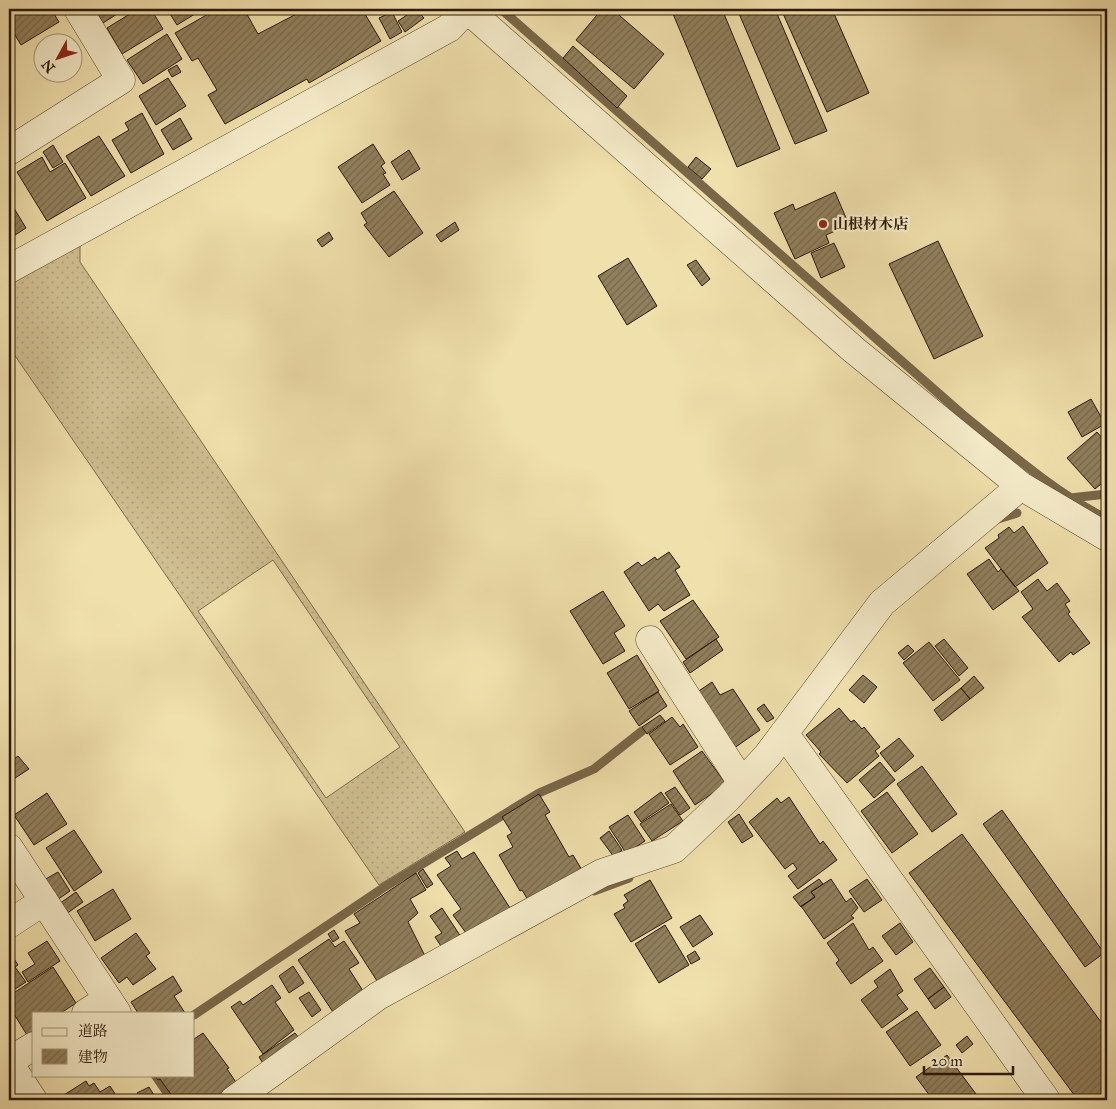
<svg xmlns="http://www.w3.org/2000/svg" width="1116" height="1109" font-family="'IM FELL Great Primer','Noto Serif JP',serif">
<defs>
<pattern id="grass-dots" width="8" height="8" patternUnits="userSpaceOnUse" patternTransform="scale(1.25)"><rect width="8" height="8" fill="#cfbe90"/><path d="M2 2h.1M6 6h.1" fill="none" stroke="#b2a37b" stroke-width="1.8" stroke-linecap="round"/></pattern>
<pattern id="building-hatch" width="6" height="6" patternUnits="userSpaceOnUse" patternTransform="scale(1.25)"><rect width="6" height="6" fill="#91805d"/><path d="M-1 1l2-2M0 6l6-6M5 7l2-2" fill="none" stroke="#77684b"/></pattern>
</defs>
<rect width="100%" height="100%" fill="#f0e0ac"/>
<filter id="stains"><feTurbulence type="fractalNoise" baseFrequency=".004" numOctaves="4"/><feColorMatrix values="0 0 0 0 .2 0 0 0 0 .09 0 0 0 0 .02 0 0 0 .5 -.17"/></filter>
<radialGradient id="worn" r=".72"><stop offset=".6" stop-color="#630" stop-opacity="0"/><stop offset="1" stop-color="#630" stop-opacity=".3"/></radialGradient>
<path fill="url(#grass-dots)" stroke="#7d6b4c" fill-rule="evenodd" d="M80,229V262L465,832L379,885L9,347V266ZM273,560L400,747L326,798L198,611Z"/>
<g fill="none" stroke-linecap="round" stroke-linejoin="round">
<path stroke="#796748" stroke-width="9" d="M501,9L962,414C1008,451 1054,492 1107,519
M1070,498L1107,494
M998,519L1017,513
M594,891L629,878
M194,1015L383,888L539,793L594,769L642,731
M155,1075L172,1100
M9,1090L15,1100"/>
</g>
<path fill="url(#building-hatch)" stroke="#2b1807" d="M9,9H51L59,22L21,45L9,25Z
M95,9H125L103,23Z
M138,9H151L163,29L122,54L107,28Z
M167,9H203L177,25Z
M217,9H244L258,34L306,9H362L381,41L309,83L307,79L225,124L208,95L217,90L198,58L192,61L175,33Z
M416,9L424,18L405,32L398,21Z
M602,9H612L664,54L634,89L576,40Z
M671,9H722L780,149L737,167Z
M737,9H775L827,131L795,144Z
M781,9H832L869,93L827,112Z
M392,12L402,32L390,39L379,18Z
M167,34L182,59L143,84L127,60Z
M573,46L627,96L617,108L563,58Z
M177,65L181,72L172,77L168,70Z
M168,78L186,106L156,125L139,96Z
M142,113L164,154L131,173L112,140L129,130L125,123Z
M180,118L192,139L173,150L161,130Z
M99,136L125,176L91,196L66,156Z
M373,144L385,163L381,166L386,173L383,174L390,185L362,203L338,167Z
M53,145L63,162L53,168L43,152Z
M409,150L420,169L402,180L391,162Z
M42,157L50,172L65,163L86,198L47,221L17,172Z
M696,157L711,169L702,179L688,167Z
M394,191L423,233L389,257L364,225L367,223L361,213Z
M835,192L849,225L826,235L829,243L795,259L774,213L793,204L795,210Z
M9,200L26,228L9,239Z
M455,222L459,230L441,242L436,235Z
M329,232L333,239L322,247L317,240Z
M938,241L983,336L934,359L889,264Z
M834,243L845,267L821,278L811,253Z
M628,258L657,306L627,325L598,276Z
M696,260L710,279L702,286L687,265Z
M1091,399L1105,424L1082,437L1068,412Z
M1097,432L1107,444V479L1095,489L1067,458Z
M1023,526L1048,563L1015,587L985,548L999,538L998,535L1009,527L1014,533Z
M669,552L680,567L675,570L690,595L664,611L658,604L649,611L624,572L638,562L642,566L655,557L657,560Z
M989,559L998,572L1001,569L1019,591L993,610L967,574Z
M1038,579L1047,591L1057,583L1070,601L1065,604L1070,612L1068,614L1090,643L1073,655L1071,652L1059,662L1022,617L1033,609L1021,592Z
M603,591L625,626L614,633L625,651L603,664L570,611Z
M693,600L719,637L686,659L660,621Z
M716,639L723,650L690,673L683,662Z
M944,639L968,668L959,676L935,646Z
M929,642L960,680L933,701L903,663Z
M908,645L914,651L904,660L898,653Z
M637,655L659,691L629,709L607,673Z
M863,675L877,687L864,703L849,690Z
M974,676L984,688L970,699L961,688Z
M712,682L720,695L733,689L760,730L730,751L693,695Z
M961,688L970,699L942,721L934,710Z
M658,692L667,706L639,726L629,711Z
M764,704L774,718L767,722L757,709Z
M839,708L851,722L854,720L862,729L864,727L880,747L875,751L879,756L847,783L819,754L821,752L806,735Z
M660,715L665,721L647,734L642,727Z
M672,717L680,727L683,724L698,747L670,765L649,734Z
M899,738L914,756L895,772L880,753Z
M9,751L14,759L18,756L29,769L9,782L14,789L9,792Z
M702,751L726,784L695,805L673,771Z
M880,762L895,780L874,798L859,780Z
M922,766L957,814L932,832L897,784Z
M675,787L690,808L680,815L665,793Z
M661,792L669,803L641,822L634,812Z
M887,792L918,834L892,853L861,811Z
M47,793L67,824L34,845L14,815Z
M539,794L550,812L545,815L569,857L573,855L582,870L528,900L522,890L520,891L499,855L513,847L507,836L512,833L502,817Z
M789,797L820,844L823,841L837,860L798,889L788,876L797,869L793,863L785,869L749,822L777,798L781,803Z
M671,804L683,821L652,841L640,824Z
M1002,810L1104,953L1085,967L983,824Z
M739,814L753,836L742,843L728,822Z
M628,815L645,841L626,853L609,827Z
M74,830L102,872L74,891L46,848Z
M609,831L622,850L614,857L600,838Z
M962,834L1107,1030V1100H1078L909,873Z
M457,851L462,859L474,852L510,908L479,930L476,926L466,933L453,915L461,909L437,875L451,866L445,858Z
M423,869L433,884L427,888L418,873Z
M58,872L70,891L57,900L44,880Z
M416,873L426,890L410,899L418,913L408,922L426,958L379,984L345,931L360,923L354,914Z
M819,879L823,884L811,892L815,897L801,907L793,897Z
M831,879L846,902L851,898L858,908L851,916L854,918L824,939L801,906L815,897L811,892Z
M867,879L882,900L864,912L849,891Z
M650,880L672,918L631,942L614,914L625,908L623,905L628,901L624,895Z
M113,889L131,919L95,941L77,911Z
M76,892L83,902L66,914L59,904Z
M442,908L461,937L443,949L435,937L442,933L430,916Z
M700,915L713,934L693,947L680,927Z
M853,923L869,950L873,947L883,961L851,984L836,963L839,960L827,943Z
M900,923L913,942L896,955L882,936Z
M665,925L689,965L659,983L635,944Z
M334,930L339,938L333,942L328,934Z
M136,933L150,953L146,956L156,969L133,985L127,977L119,983L101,958Z
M329,939L335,947L344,941L359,963L349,969L365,994L335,1015L298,960Z
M47,941L60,961L28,982L22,972L35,964L28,953Z
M9,951L18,965L15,967L26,982L9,993Z
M695,951L700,959L691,964L687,956Z
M293,966L304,983L289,993L279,976Z
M53,967L76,1003L61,1013H34V1030L27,1035L9,1006V996Z
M930,968L944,987L928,999L914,979Z
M890,969L903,991L897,995L908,1009L882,1028L861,1000L878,987L874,981Z
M173,976L182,991L174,996L185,1013H138L131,1002Z
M272,985L281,998L275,1002L294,1030L263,1054L231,1007L240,1001L243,1005Z
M944,987L951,997L935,1009L928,999Z
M309,992L321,1010L312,1017L299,998Z
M917,1011L941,1045L910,1066L886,1032Z
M203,1033L229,1068L227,1069L240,1088L223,1100H175L160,1079L158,1080L154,1075H194V1039Z
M295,1033L303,1043L266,1068L259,1057Z
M967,1036L973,1044L962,1053L956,1045Z
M947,1055L976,1094L967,1100H933L916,1077Z
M86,1081L89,1086L94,1083L100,1092L110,1086L119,1100H56Z
M149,1087L157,1100H141L137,1093Z"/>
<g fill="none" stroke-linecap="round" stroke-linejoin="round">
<defs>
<path id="minor" d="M467,9L854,350L1021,486L1107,537
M9,151L121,80L78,9
M9,269L449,28L467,9
M650,640L742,783
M784,733L1046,1100
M9,848L117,1013
M9,924L44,901
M86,1013L108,999
M9,1061L34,1046
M9,1063L33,1100
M234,1100L378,996L602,873L674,849L728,798L767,756L882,603L1021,486"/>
</defs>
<use href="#minor" stroke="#5c4a30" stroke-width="29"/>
<use href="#minor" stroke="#f5ebc9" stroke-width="28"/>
</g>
<circle fill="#8f2418" stroke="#f5ebc9" stroke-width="2" cx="823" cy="224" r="5"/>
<g text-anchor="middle" stroke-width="4.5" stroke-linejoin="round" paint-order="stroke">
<g font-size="15" font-weight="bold" fill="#2b1807" stroke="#f5ebc9" text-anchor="start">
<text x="833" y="229">山根材木店</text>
</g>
</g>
<rect width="1116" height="1109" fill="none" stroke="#f0e0ac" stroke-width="30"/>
<rect x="10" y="10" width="1096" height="1089" fill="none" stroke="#2b1807" stroke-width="2.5"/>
<rect x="15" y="15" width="1086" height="1079" fill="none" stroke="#2b1807"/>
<rect x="32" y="1012" width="162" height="65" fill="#f5ebc9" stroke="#a4977b"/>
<rect x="42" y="1028" width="25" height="8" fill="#f5ebc9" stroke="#a4977b"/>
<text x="78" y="1036" font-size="15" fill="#2b1807">道路</text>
<rect x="42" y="1049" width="25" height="15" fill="url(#building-hatch)" stroke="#a4977b"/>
<text x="78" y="1062" font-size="15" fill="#2b1807">建物</text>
<g transform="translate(58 58) rotate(230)"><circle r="24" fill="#f5ebc9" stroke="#a4977b"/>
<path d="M0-4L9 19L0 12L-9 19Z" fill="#8f2418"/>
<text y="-8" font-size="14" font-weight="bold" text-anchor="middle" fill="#2b1807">N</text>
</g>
<path d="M924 1066v8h89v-8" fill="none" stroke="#2b1807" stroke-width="2.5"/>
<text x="931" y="1066" font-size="15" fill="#2b1807" stroke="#f5ebc9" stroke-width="4" paint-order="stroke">20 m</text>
<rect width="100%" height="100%" filter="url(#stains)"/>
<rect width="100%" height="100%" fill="url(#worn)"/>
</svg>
